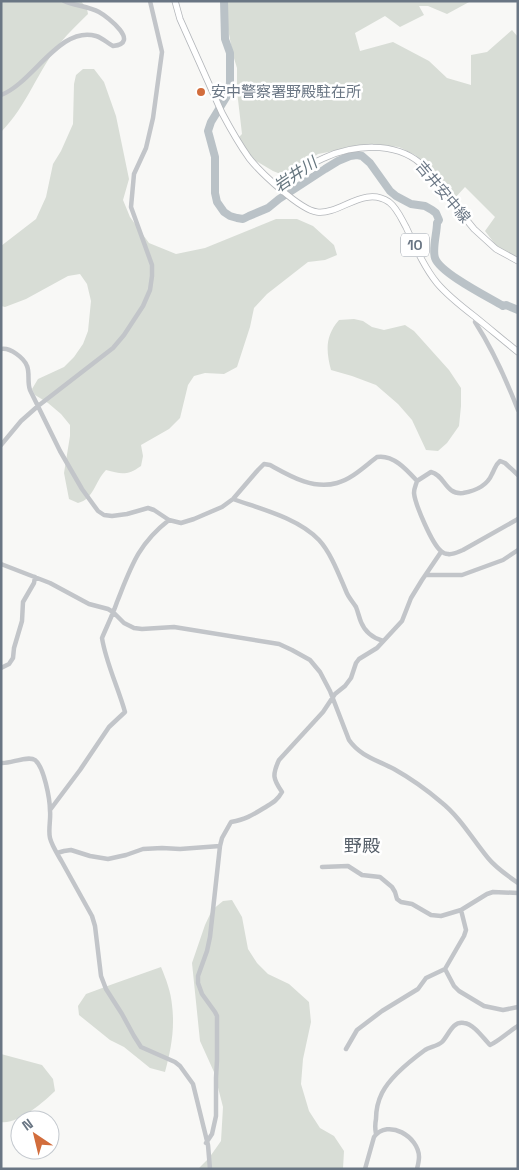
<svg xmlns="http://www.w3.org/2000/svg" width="519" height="1170" font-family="'Space Grotesk','Noto Sans JP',sans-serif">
<rect width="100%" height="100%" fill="#f8f8f6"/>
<path fill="#d8ddd6" d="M1,1H81L87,9L88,14C79,23 69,32 61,42C38,70 27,106 1,132Z
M227,1H471L447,14L428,6H419L424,15L400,27L385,16L355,33L360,51L393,42L429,61L447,78L471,85V55L487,52L512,30L518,37V259L498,248L485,231L495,217L465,187L454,199L424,162L415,155L399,147L379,145L339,150L318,154L290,174L283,175L273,171L251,158L239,137L242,134L237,91V68L233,55L228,29Z
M83,69H94L104,82L116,116L129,179L123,200L130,217L149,243L176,254L205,248L276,219H297L313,226L334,245L337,255L325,260L308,262L267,294L254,308L250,327L237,367L224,374L205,373L194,376L188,385L180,418L169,429L141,445L143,456L141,466C127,476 121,474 106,470C95,481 94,499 78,503L69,499L64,473L70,436V425L61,414L48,403L35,395L32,389L38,379L64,367L74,357L83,344L88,331L91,301L87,284L80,274L68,276L26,299L5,307L1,306V246L36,219L46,197L53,164L61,151L73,124L74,84L76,75Z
M354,319L363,321L372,327L384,330L405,325L414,331L449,370L461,388V406L459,426L447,443L438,451L426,450L412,420L398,404L376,385L352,376L331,370C326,351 325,336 339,320Z
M232,900L242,917L248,949L257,963L268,974L289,984L309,1002L311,1022L303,1059L301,1084L309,1111L320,1128L334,1136L344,1151L343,1169H198L209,1158L221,1141L223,1107L214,1072L200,1041L192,963L205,925L212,910L223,901Z
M161,967C166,979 171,992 172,1005C175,1028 171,1050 165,1072L150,1068L124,1047L110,1040L79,1015L78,1006L86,994L113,984Z
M1,1054L42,1065L53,1079L55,1091C44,1102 17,1125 1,1122Z"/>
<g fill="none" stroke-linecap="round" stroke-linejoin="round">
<path stroke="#bac2c7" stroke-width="8" d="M224,1L225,39L230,53V83L227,96L211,122L208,131L215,157V193L217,202L224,212L230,216L237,218L243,219L249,216L268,208L279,199L325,169L338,161L350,156L357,155L362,156L370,163L390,191L396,196L411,204L425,206L432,210L436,213L439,220L437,223C437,233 432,249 435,258C440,273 488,297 503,306L506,305L518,310"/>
<defs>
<path id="major" d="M175,1L180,19L222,113C230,128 239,144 249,158C260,172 300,210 317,212C340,215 364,185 389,202C397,208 401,218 406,227C415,246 424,267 437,283C448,296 461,306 474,316C489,328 503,340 518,352
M278,187C293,177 307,165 324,158C353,145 394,141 420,163L474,229L496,249L518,261"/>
</defs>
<use href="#major" stroke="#b4b7bb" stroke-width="7"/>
<path stroke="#c2c5c9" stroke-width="4.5" d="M1,95C33,83 60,25 96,36C103,38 107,43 113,46C141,43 108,17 99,12C88,6 75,6 64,1
M477,319L475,322C493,350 506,379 518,410
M1,349C10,347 24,358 27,366C30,373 27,382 30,390L60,451L82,489L98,511L104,515L112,516L127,514L148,508L154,510L169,520L181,523L194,519L222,507L233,499L258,470L264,464L270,465C290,476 313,490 337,483C352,479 365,466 377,457C393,454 407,470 417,481
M1,445L21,421L38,406L113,348L124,335L143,306L150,290L152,276V265L131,207L134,174L146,148L153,118L162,52L150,1
M518,475L505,463L500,461C495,465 495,469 492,474C487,486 475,491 463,493C445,495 445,475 431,472L417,481C416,485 414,488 414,493C415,504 432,544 441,551C443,553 445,554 448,554C453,555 458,552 463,550L518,519
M233,499C261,509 298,518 319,540C331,553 339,575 346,591C348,597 353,602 356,607C358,612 359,617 361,622C365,632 373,638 383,641
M1,564L50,583L89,604L108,609L113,612L124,623L134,628L142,629L174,627L279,644L292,650L310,660L320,672L330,691L349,740C360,756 377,760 394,769C410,778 427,790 441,802C460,817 473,840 488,858C496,868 508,876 518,883
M426,575H462L503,560L518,550
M1,668L9,664L13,658L14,648L22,621L23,602L34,583L35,577
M1,763C10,764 28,755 35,760C44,767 50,799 50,811C51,819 48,830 50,838C52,846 58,855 62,862C72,880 82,898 92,916L95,926L101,976L106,989L122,1014L134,1036L141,1047L175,1062L180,1066L193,1084L208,1145L210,1169
M50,810L80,770L109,727L125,712C118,687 106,663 102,638C107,626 113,614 117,602C131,567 138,544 169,520
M57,853L64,851L71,850L90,856L108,859L126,855L143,849L162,848L180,849L220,846
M322,867L348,866L362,875L380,877L392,887L395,892L397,899L401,902L412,904L431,915L441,916L461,910
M518,893L493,892L487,894L461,910L466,930L464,936L445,969L454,986L459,991L484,1006L503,1010L518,1007
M346,1049L357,1030L382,1011L418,989L426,978L445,969
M376,1134C375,1129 375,1124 376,1119C376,1111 378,1101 382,1093C390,1077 410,1061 425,1050C430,1047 438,1046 442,1042C449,1035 452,1021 464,1023C474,1024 483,1038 490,1045C499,1041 508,1032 518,1026
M206,1143L212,1134L216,1116V1078L217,1060V1016L215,1012L202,994L198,983V976L207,951L210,937L220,846L222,838L231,822C246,819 251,816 264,808C272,803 277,801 282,792C273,779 272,775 279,760L323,712L335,694L345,686L351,678L356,663L359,659L377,648L402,621L411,598L422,580L441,552
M365,1169L374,1137C388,1118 419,1137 419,1157C419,1161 418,1165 417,1169"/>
<use href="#major" stroke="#fff" stroke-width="5.5"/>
</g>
<circle fill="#d26d3c" stroke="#fff" stroke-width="2" cx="201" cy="92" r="5"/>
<g text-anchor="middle" stroke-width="5" stroke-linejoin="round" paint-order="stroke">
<rect fill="#fff" stroke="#979fa9" stroke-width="1" x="401" y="233.5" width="28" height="23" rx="4"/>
<g font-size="14" font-weight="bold" fill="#6a7684">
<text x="415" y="250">10</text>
</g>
<g font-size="15" fill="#6a7684" stroke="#fff" text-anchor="start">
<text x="211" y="97">安中警察署野殿駐在所</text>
</g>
<g font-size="15" fill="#6a7684" stroke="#fff">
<text transform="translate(443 192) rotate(50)" y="5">吉井安中線</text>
</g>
<g font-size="16" font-style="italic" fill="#66767f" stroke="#fff">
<text transform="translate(295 174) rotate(-34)" y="6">岩井川</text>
</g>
<g font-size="18" fill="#57606a" stroke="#fff">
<text x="362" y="852">野殿</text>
</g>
</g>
<rect width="519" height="1170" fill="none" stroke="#6a7684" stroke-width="5"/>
<g transform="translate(35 1135) rotate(325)"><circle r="24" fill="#ffffff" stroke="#c3c8ce"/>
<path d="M0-4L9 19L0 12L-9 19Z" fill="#d26d3c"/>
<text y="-8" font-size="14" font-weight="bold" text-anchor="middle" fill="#6a7684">N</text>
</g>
</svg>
